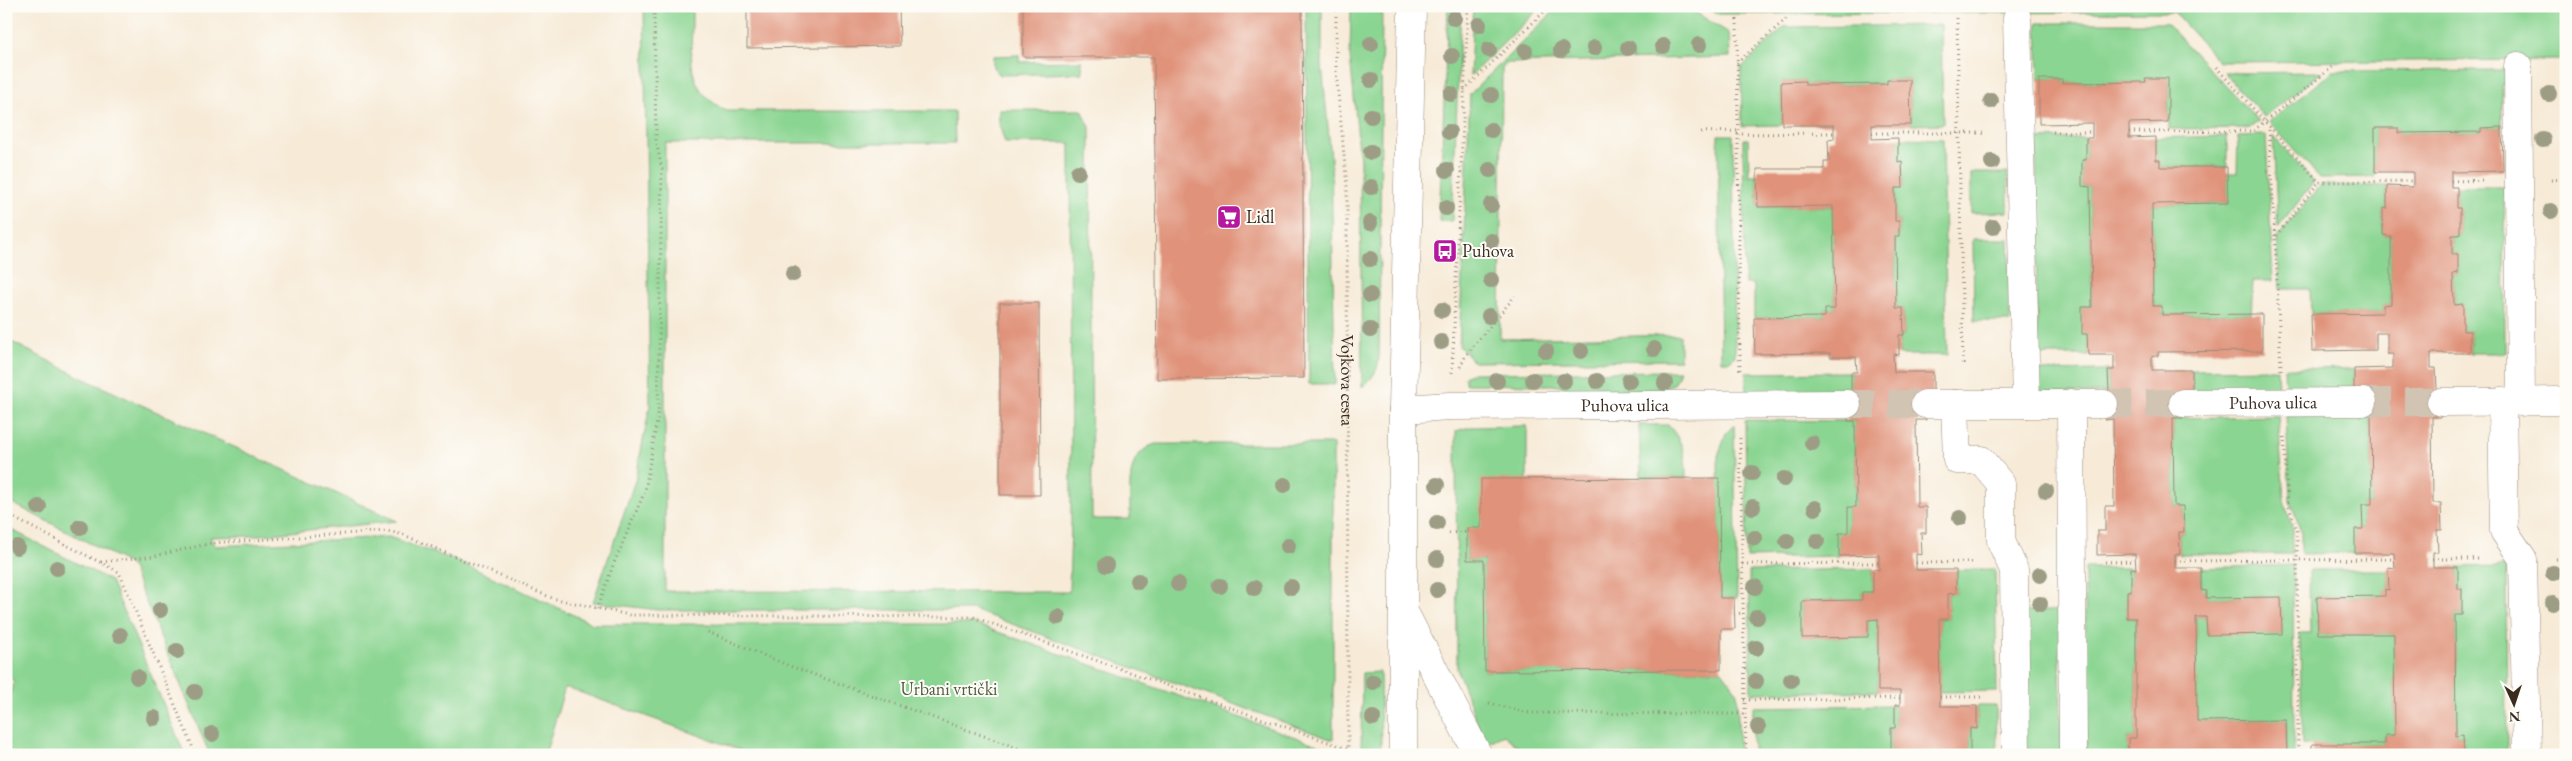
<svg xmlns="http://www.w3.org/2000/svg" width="2572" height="761" font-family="'EB Garamond',serif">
<rect width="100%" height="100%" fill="#fdfcf7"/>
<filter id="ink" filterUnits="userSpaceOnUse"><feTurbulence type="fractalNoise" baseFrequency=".02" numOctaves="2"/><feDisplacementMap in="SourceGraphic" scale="10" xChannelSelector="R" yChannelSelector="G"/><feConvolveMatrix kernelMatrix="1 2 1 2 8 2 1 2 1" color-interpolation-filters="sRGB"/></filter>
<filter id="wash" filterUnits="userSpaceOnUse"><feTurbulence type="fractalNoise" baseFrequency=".0096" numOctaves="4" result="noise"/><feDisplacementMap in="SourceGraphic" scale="20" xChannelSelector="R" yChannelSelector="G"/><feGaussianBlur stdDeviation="1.12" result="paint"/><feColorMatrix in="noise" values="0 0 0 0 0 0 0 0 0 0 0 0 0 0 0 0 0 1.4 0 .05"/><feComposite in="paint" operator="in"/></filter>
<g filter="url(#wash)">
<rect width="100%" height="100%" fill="#f7ebd8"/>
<path fill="#8bd592" stroke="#638058" d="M644,6H663L664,11L692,10C693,55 681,88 727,111H954L955,143H665V591L1069,592L1071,523L1070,143H1005L999,124V110H1082L1090,127L1092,519H1130C1131,492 1123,455 1155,444H1333V740L973,610H658L593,602L635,481L650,406Z
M1306,6H1322V65L1331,158L1335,384H1309Z
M1351,6H1382L1379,357C1378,371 1373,378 1362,387L1360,160L1350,56Z
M1448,6H1461L1452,221H1439Z
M1473,6H1542L1470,76Z
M1559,6H1685L1729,33L1730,57L1508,63L1502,68L1500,339L1680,335V360L1474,362L1459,346L1470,94Z
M1705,6H2566V60L2219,62L2174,12L1718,14Z
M2037,23H2166L2259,121L2250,128L2169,129L2168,78H2146V82L2062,83V79H2039Z
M1941,25L1943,124L1911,125L1910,80H1887V84L1805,85V81L1782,82V125L1742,126L1741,68L1784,27Z
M1019,55V62L1082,61V73L1000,75L993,67V56Z
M2507,70V85H2502V127L2481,128V132L2398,133V128H2375V177L2320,178L2269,122L2333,71Z
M2322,72L2264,117L2224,73Z
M1718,135H1733L1735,356L1730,361H1721Z
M2266,135L2273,281H2253L2251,314L2162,315V306H2153L2152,204L2228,203L2227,173H2237L2238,136Z
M2227,136V167H2160L2156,160V138Z
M2273,136L2314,182L2278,228Z
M1898,138L1943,139L1947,355H1899V335H1904L1903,308H1896L1895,236H1899V221H1895V188H1903L1902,162H1898Z
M2086,138V160H2082V186L2090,187L2092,307H2082L2083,334H2087L2088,355H2037L2036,139Z
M1743,139H1748L1749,175H1757L1758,207L1833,206L1835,309H1825V317L1754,318V284H1745Z
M1971,173H2008V212L1971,213Z
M2320,185L2387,186V209H2383V235L2391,236V304L2383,305V313L2311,314L2310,289H2280L2277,238Z
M2457,187H2504L2505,353H2470V331H2463L2462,305H2454L2453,274L2458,273V254H2452V235H2460V208H2457Z
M1973,239H2009L2010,321H1974Z
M6,339L80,377L397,521L251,536L210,537L215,546L389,537L460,562L593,624H975L1332,750V755H754L565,687L545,755H210L130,564L6,500Z
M2284,368L2354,369V392L2285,393Z
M2277,369L2278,393H2192V370Z
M2108,370L2109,393H2037V371Z
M1680,371L1675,383L1663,390L1586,391L1552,385L1466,384L1465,377L1472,373Z
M1851,372V394L1746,395V373Z
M2371,415L2372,504H2362L2363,529H2355V553L2301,554V531L2290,500L2286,416Z
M2278,416L2284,500L2293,530L2292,554H2180L2179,532H2184L2183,506H2174L2173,418Z
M1745,420L1855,421L1856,507L1848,508V533L1839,534V556L1747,558Z
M1639,425H1668C1683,441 1686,456 1686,478H1641Z
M1734,425L1737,598H1720L1718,456L1726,433Z
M1527,426V479L1481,528L1467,529V560H1484L1485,671L1721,670L1737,691L1739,755H1528L1504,735L1485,744L1457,669L1456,431L1470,427Z
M6,527L111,581L185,755H6V708L14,682L6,672Z
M2293,565L2294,755H2287L2286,720L2197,721L2196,617H2206L2207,634H2282L2281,597L2206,598V591L2201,590V568Z
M2506,566L2507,755H2464L2463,735L2456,736L2455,615H2462V589H2458V567Z
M2085,568H2131V591H2127V618H2136V738H2128V755H2086Z
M1873,569V592H1862V600L1802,601V637H1868V620L1878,619V691L1751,693L1749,571Z
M1995,569L1997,691L1939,692V619H1948V594L1956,593V570Z
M2309,570H2389V590H2385V596L2317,597L2318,634H2394L2395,735H2385V744L2302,745L2300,633H2310Z
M2022,611H2060L2061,752L2024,753Z
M1380,672L1381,755H1361L1362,673Z
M1895,705V728L1891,729V754L1899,755H1753V707Z
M1977,706H1996L1997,755H1961L1970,753V728H1977Z"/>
<g id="blocks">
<path fill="#e0937a" d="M899,6L900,46L747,48V7Z
M1023,6H1302L1304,378L1157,379L1154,57H1023Z
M2145,78H2168V122L2129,123V138L2156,137V160H2160V167H2227L2228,203L2152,204L2153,306H2162V315L2262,314V351L2158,352V356H2152V370H2192V393H2182L2183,418H2173L2174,506H2183L2184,532H2179L2180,554H2175V568H2201V590L2206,591V598L2281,597L2282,634L2207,635L2206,617H2196L2197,721L2286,720L2287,755H2128V738H2136V618H2127V591H2131V568L2136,569L2135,554L2097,555V531H2105V506H2114L2113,419L2105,420L2104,393H2109L2108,370H2114V355H2088L2087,334H2082V307H2092L2090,187L2082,186V160H2086V138H2092V123L2039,124V79H2062V83L2146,82Z
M1887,80H1910L1911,125H1872V139L1898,138V162L1902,161L1903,188H1895V221H1899V236H1895L1896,308H1903L1904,335H1899V355L1893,354L1894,372H1933V394H1925L1926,420H1916L1917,507H1926V533H1921L1922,555L1916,554V570H1956V593L1948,594V619H1939L1940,706H1977V729L1970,728V754L1961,755H1891V728H1895V705H1900V691H1878V619L1868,620V637L1802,638V601L1862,600V592H1873V569L1879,570V555L1839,556V533H1848V507H1856L1855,421H1848L1847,394H1851V372H1857L1856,357H1830V353L1755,354L1754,318L1825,317V309H1835L1833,206L1758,207L1757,169H1824V162H1829L1828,140L1834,139V125H1782L1781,82L1805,81V85L1887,84Z
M2502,127L2503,171L2451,172V187H2457V208H2460V235H2452V254H2458V273L2453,274L2454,305L2463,304V331H2470V353H2431V368H2436L2437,390H2441V417H2432L2433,503H2441L2442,530H2437L2438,552H2433V567H2458V589H2462V615H2455L2456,736L2463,735L2464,755H2312V744H2385V735H2395L2394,634H2318L2317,597L2385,596V589L2389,590L2388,567L2395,568L2394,553H2355V529H2363L2362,504H2372L2371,415H2363L2354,392V369L2393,368V354H2387V333H2376V350L2312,351L2311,314L2383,313V305L2391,304V236L2383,235V208L2387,209V186L2413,187V172H2375V128H2398V133L2481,132V128Z
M1000,303H1039L1040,495H1000Z
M1719,478L1720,598H1734L1735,629H1721V670L1485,671L1484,560H1467V528H1481V479Z"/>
</g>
</g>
<g filter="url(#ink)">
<use href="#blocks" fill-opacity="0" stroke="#998a7b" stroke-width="1"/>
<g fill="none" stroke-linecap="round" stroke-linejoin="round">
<path stroke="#d1c4b3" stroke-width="28" stroke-dasharray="28 14" stroke-linecap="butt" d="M2363,402H2441
M1847,404H1925
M2104,404L2183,403"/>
<defs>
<g id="minor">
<path d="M2017,18L2026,404"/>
<path d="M2518,66L2521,402"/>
<path d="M2502,401L2504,531L2523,559L2527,755"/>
<path d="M2441,402L2566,401"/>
<path d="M2071,403L2073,755"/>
<path id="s2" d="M2183,403L2363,402"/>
<path d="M1925,404H2104"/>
<path d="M1955,404L1957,460H1981L2001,484V541L2014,570L2016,755"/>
<path id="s3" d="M1403,409L1450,406L1847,404"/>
<path d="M1403,610L1478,755"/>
<path d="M1403,755V409L1412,6"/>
</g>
</defs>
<use href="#minor" stroke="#998a7b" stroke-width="29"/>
<g stroke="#998a7b" stroke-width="3" stroke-dasharray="1 4" stroke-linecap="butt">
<path id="s1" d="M1336,6V71L1347,187L1348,755"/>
<path d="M1957,18L1963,364"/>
<path d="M1737,19L1740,372"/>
<path d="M1737,63L1786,19"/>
<path d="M2216,67L2319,182L2413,181"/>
<path d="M1464,90L1550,6"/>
<path d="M2269,130L2275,236"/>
<path d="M1701,132L1737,131"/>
<path d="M2053,132H2092"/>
<path d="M2129,132L2253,131L2335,65"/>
<path d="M1872,133H1987"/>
<path d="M1737,134L1834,133"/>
<path d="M2551,180L2566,179"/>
<path d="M2451,181L2485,180"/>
<path d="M1439,251L1457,252"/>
<path d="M1460,367L1466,355L1515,296"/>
<path d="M2281,370L2275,237L2319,182"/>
<path d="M1452,373L1468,6"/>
<path d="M2284,437L2288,504L2297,530L2298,755"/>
<path d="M1740,438L1746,755"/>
<path d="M6,514L119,572L196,755"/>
<path d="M1449,533L1467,532"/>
<path d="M2432,559H2482"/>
<path d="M2556,559H2566"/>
<path d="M2175,561L2394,559"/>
<path d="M101,562L155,556L212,543L387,531L404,535L552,598L629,615L973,617L1348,749"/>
<path d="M2105,562L2135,561"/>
<path d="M1916,563L1973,562"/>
<path d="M1742,564L1879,563"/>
<path d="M597,609L614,563L645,491L658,415L662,169L656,141L654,6"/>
<path d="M1734,614L1743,613"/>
<path d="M708,632L787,665L1037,755"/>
<path d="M1940,697H1982"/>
<path d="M1744,700L1900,698"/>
<path d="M1489,703L1529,713L1745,714"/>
</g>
<use href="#minor" stroke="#fff" stroke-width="28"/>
</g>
<g fill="#9d9d85">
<circle cx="1454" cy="18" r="8"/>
<circle cx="1479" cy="25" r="8"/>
<circle cx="1371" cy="44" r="8"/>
<circle cx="1699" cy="45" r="8"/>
<circle cx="1663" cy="46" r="8"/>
<circle cx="1594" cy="48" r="8"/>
<circle cx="1628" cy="48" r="8"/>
<circle cx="1489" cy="50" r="8"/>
<circle cx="1561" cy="50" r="8"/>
<circle cx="1525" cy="51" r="8"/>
<circle cx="1452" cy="56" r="8"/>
<circle cx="1371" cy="80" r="8"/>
<circle cx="1451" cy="94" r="8"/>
<circle cx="2549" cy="94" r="8"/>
<circle cx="1491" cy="95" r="8"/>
<circle cx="1991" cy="101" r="8"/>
<circle cx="1371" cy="116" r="8"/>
<circle cx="1491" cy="130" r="8"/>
<circle cx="1449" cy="132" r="8"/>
<circle cx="2543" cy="140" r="8"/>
<circle cx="1371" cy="152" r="8"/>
<circle cx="1992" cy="162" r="8"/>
<circle cx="1447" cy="170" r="8"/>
<circle cx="1490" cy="170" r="8"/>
<circle cx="1078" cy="172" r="8"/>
<circle cx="1371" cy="187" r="8"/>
<circle cx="1491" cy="205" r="8"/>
<circle cx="1446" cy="208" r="8"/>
<circle cx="2551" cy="211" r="8"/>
<circle cx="1370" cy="223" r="8"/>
<circle cx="1993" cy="227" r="8"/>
<circle cx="1491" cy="241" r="8"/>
<circle cx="1370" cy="259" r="8"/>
<circle cx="793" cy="274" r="8"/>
<circle cx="1491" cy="280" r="8"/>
<circle cx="1370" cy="295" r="8"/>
<circle cx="1442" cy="310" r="8"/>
<circle cx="1489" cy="316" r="8"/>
<circle cx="1370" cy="330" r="8"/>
<circle cx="1441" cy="342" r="8"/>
<circle cx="1654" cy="349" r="8"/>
<circle cx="1546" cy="351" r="8"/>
<circle cx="1581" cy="351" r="8"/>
<circle cx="1533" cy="380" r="8"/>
<circle cx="1497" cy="381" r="8"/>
<circle cx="1564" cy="381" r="8"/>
<circle cx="1597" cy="381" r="8"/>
<circle cx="1629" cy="381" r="8"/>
<circle cx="1665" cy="383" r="8"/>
<circle cx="1812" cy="443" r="8"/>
<circle cx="1752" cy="473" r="8"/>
<circle cx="1784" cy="479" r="8"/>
<circle cx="1284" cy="485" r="8"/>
<circle cx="1437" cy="485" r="8"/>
<circle cx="2046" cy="491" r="8"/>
<circle cx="39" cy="507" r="8"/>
<circle cx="1753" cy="507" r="8"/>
<circle cx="1815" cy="508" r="8"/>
<circle cx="1960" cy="518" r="8"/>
<circle cx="1437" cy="523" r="8"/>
<circle cx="80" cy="527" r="8"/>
<circle cx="1755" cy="538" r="8"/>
<circle cx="1787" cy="541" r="8"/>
<circle cx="1817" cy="541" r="8"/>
<circle cx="1288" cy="546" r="8"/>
<circle cx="17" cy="547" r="8"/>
<circle cx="1437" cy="559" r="8"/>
<circle cx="1106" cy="565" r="8"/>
<circle cx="57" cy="568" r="8"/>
<circle cx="2553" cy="573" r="8"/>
<circle cx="2040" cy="575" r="8"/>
<circle cx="1138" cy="581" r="8"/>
<circle cx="1178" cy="584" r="8"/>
<circle cx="1220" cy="586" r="8"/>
<circle cx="1291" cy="587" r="8"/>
<circle cx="1755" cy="587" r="8"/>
<circle cx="1254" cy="588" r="8"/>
<circle cx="1437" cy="590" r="8"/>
<circle cx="2553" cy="603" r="8"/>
<circle cx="2040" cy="604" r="8"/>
<circle cx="160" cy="610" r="8"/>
<circle cx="1058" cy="617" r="8"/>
<circle cx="1757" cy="617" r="8"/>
<circle cx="120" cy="635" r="8"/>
<circle cx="1756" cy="648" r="8"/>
<circle cx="177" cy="651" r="8"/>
<circle cx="137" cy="677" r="8"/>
<circle cx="1791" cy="680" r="8"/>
<circle cx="1756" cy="681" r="8"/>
<circle cx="1373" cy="682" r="8"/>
<circle cx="195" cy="692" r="8"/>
<circle cx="154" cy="718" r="8"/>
<circle cx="1373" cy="718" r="8"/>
<circle cx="1758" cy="727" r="8"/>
<circle cx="212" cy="734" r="8"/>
</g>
</g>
<defs>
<symbol id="supermarket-square" viewBox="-11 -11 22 22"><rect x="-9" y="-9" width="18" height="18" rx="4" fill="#b5179e" stroke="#fdfcf7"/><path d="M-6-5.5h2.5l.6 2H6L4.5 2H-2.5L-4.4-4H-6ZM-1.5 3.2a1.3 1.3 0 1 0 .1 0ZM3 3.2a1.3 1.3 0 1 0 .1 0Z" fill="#fff"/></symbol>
<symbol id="bus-square" viewBox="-11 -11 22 22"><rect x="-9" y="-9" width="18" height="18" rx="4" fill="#b5179e" stroke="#fdfcf7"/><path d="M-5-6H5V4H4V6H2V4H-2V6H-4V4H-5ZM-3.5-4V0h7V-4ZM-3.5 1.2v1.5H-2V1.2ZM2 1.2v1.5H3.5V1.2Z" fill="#fff"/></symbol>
</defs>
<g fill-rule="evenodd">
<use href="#supermarket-square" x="1215" y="203" width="28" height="28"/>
<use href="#bus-square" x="1431" y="237" width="28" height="28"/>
</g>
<g text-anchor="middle" stroke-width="4" stroke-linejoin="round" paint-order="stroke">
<g font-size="18" fill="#3b2a1e" stroke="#fdfcf7" text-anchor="start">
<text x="1246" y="223">Lidl</text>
<text x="1462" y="257">Puhova</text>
</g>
<g font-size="18" fill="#3b2a1e" stroke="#fdfcf7">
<text dy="6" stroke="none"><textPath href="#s1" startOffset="375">Vojkova cesta</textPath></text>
<text dy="6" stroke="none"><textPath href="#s2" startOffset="90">Puhova ulica</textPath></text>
<text dy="6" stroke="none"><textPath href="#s3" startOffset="222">Puhova ulica</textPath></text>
</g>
<g font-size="18" fill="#535d41" stroke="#fdfcf7">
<text x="949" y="695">Urbani vrtički</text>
</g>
</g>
<rect width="2572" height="761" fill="none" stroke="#fdfcf7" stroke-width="25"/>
<g transform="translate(2514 704) rotate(177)" stroke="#fdfcf7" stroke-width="4" paint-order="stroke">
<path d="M0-4L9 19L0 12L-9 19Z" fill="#3b2a1e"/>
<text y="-8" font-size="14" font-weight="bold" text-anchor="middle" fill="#3b2a1e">N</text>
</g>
</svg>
